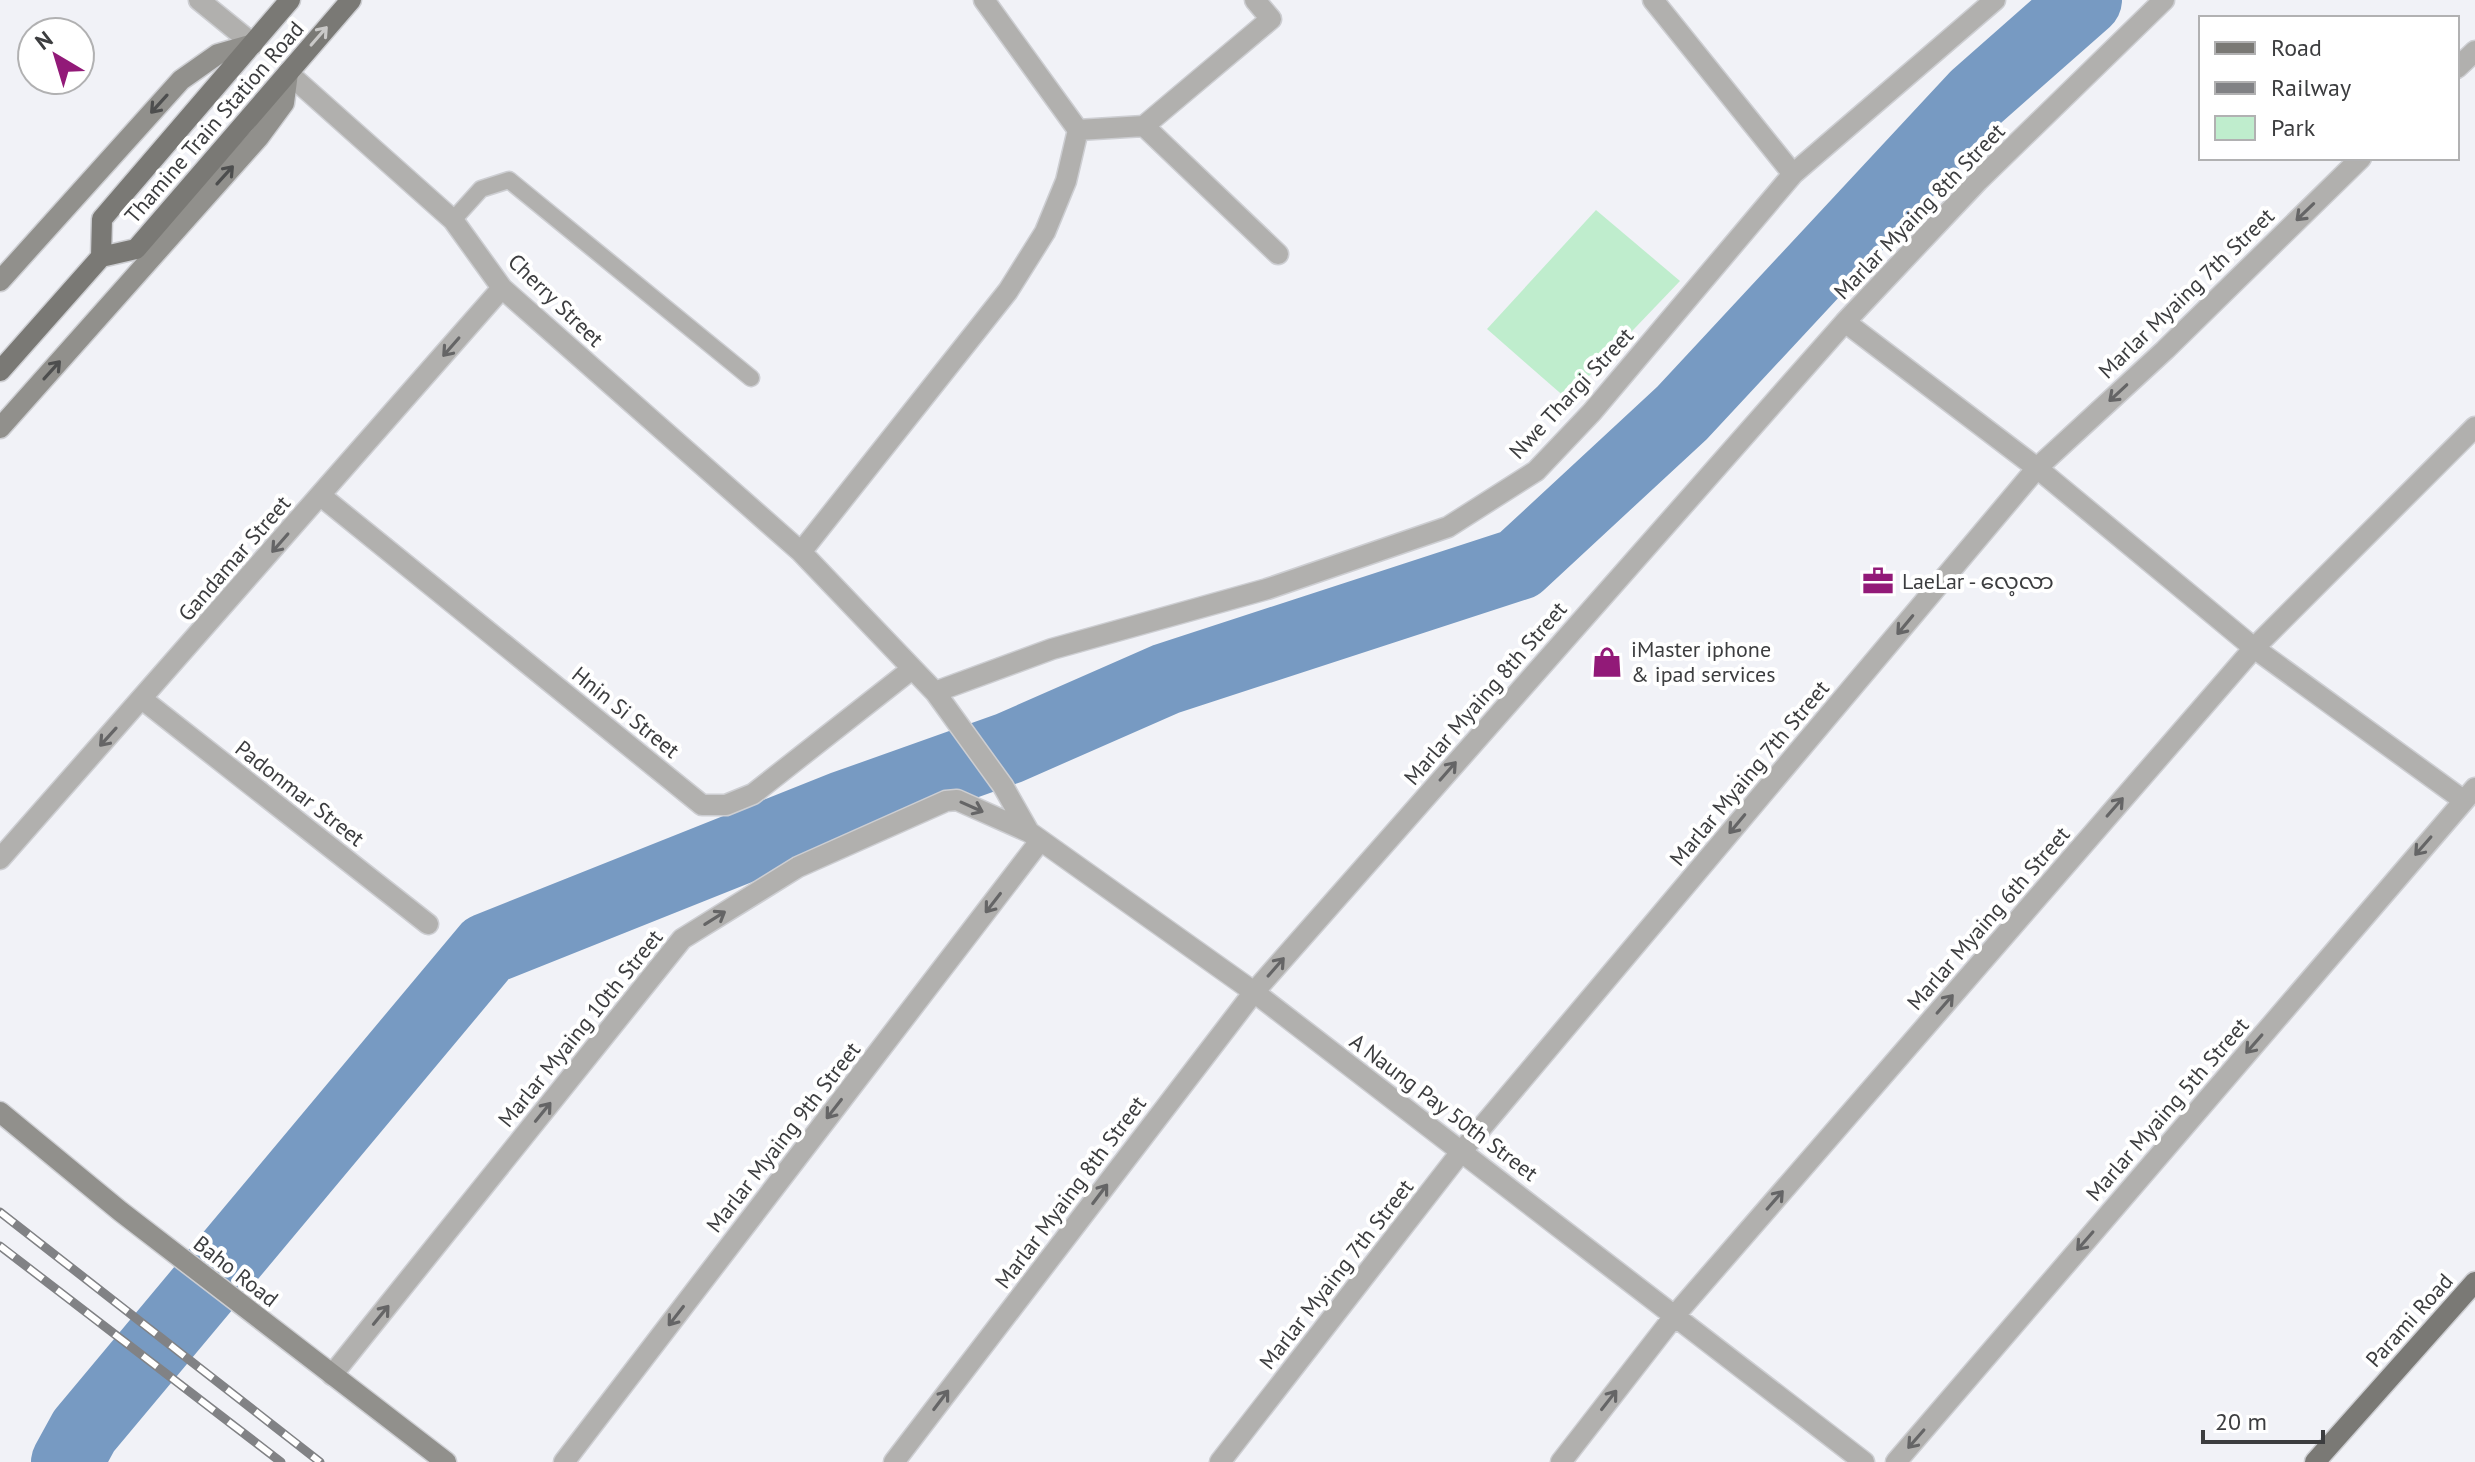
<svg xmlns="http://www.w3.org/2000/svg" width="2475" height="1462" font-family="'PT Sans','Noto Sans Myanmar',sans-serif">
<rect width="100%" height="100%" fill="#f1f2f7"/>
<path fill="#bfedcd" d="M1596,210L1680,281L1567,399L1487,329Z"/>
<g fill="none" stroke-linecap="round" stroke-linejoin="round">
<path stroke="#779ac2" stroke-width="72" d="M67,1462L84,1431L487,949L843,807L1009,748L1166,679L1519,564L1682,413L1976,97L2086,0"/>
<defs>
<path id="service" d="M453,220L481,189L509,180L751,378"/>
<path id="minor" d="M199,0L253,44
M984,0L1078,130
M1653,0L1793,174
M2457,68L2475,51
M288,73L453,220L502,288L801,552L935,692L1003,786L1029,832L1254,992L1864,1462
M1144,126L1278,254
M1078,130L1144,126L1271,19L1255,0
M1845,322L2037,468L2254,648L2463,800
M321,496L702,805H726L753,794L912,669
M801,552L1008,291L1045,232L1066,181L1078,130
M935,692L1052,649L1267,589L1448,527L1536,471L1592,412L1793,174L1995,0
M142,699L428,924
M0,859L502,288
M332,1375L682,939L798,867L946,801L957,800L1029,832
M564,1462L1040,841
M894,1462L1254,992L1845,322L1978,181L2164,0
M1220,1462L1461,1152L2037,468L2165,350L2361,158
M1561,1462L1676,1314L2254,648L2475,427
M1896,1462L2475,788"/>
<path id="secondary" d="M0,281L181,80L218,54L253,44
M0,428L259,137L284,103L288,73
M0,1112L120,1211L446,1462"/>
<path id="primary" d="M101,257L102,219L290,0
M0,371L101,257L136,249L351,0
M2315,1462L2475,1282"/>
</defs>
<use href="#service" stroke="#cdced2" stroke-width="19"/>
<use href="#minor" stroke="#cdced2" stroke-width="23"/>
<use href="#secondary" stroke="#cdced2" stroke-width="23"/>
<use href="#primary" stroke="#cdced2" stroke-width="23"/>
<use href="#service" stroke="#b1b0ae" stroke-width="16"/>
<use href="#minor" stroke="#b1b0ae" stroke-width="20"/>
<use href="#secondary" stroke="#91908c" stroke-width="20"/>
<use href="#primary" stroke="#7a7975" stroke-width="20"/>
<defs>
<path id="rail" d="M0,1212L320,1462
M0,1246L281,1462"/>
</defs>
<use href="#rail" stroke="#818285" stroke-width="9"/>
<use href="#rail" stroke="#fff" stroke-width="6" stroke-dasharray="18" stroke-linecap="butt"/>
</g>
<defs><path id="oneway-shaft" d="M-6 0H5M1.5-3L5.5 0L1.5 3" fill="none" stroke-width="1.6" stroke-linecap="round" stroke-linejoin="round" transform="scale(2)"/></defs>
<use stroke="#cac9c8" href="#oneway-shaft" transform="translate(319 36) rotate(-49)"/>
<g stroke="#4d4e4e">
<use href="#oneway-shaft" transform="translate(159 104) rotate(132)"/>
<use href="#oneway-shaft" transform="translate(225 175) rotate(-48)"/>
<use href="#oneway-shaft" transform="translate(52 370) rotate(-48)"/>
</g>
<g stroke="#656566">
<use href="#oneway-shaft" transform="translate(2305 212) rotate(136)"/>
<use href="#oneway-shaft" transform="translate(451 347) rotate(131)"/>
<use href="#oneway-shaft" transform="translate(2118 393) rotate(137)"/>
<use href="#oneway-shaft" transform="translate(280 543) rotate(131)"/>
<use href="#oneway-shaft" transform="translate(1905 625) rotate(130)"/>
<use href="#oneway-shaft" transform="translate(108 737) rotate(132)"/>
<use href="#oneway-shaft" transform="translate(1448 771) rotate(-49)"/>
<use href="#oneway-shaft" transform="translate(972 807) rotate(24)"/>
<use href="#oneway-shaft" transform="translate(2115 807) rotate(-49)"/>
<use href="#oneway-shaft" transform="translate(1737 824) rotate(130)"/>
<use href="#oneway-shaft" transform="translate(2423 846) rotate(131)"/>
<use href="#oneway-shaft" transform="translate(993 903) rotate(128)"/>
<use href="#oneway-shaft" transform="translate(715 918) rotate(-32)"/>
<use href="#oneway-shaft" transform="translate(1276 967) rotate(-49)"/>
<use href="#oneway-shaft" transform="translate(1945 1004) rotate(-49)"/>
<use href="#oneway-shaft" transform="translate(2254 1044) rotate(131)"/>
<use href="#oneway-shaft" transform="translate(834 1109) rotate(128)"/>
<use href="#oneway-shaft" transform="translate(543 1112) rotate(-51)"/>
<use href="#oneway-shaft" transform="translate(1100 1194) rotate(-53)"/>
<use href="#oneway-shaft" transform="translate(1775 1200) rotate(-49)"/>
<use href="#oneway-shaft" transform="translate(2085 1241) rotate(131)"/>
<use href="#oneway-shaft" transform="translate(381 1315) rotate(-51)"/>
<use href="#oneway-shaft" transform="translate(676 1316) rotate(128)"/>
<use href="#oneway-shaft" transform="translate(941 1400) rotate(-53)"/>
<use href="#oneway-shaft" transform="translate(1609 1400) rotate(-52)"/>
<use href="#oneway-shaft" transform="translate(1916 1439) rotate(131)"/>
</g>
<defs>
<symbol id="office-bare" viewBox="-9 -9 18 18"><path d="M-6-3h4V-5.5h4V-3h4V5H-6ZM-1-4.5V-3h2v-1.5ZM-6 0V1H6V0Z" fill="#921a78" stroke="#fff" stroke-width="2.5" paint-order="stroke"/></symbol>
<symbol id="shop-bare" viewBox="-9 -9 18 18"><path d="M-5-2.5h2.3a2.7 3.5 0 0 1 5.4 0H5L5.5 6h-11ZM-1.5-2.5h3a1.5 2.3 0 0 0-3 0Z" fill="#921a78" stroke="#fff" stroke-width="2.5" paint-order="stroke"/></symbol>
</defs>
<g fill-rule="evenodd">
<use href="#office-bare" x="1856" y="559" width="44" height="44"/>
<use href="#shop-bare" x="1585" y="640" width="44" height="44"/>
</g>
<g text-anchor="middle" stroke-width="8" stroke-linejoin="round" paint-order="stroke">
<g font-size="22" fill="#3c3d3f" stroke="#fff">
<text transform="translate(214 122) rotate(-49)" y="8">Thamine Train Station Road</text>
<text transform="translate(1919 211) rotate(-46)" y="8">Marlar Myaing 8th Street</text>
<text transform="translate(2186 293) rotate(-44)" y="8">Marlar Myaing 7th Street</text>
<text transform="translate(556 300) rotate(44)" y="8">Cherry Street</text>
<text transform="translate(1571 393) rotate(-47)" y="8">Nwe Thargi Street</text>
<text transform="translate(234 558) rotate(-49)" y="8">Gandamar Street</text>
<text transform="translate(1485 693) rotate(-49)" y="8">Marlar Myaing 8th Street</text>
<text transform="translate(626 712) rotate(39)" y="8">Hnin Si Street</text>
<text transform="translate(1749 773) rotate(-50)" y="8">Marlar Myaing 7th Street</text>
<text transform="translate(300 793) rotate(38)" y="8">Padonmar Street</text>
<text transform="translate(1988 918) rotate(-49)" y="8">Marlar Myaing 6th Street</text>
<text transform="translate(580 1028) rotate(-51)" y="8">Marlar Myaing 10th Street</text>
<text transform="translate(1444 1107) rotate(37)" y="8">A Naung Pay 50th Street</text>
<text transform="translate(2167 1109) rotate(-49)" y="8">Marlar Myaing 5th Street</text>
<text transform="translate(783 1137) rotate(-52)" y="8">Marlar Myaing 9th Street</text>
<text transform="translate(1070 1192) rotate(-53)" y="8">Marlar Myaing 8th Street</text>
<text transform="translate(236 1271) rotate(38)" y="8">Baho Road</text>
<text transform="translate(1336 1274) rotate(-52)" y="8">Marlar Myaing 7th Street</text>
<text transform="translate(2409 1320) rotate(-48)" y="8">Parami Road</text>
</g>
<g font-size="22" fill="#3c3d3f" stroke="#fff" text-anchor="start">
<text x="1902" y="589">LaeLar - လေ့လာ</text>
<text x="1631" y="657">iMaster iphone<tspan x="1631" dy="25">&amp; ipad services</tspan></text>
</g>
</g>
<rect x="2199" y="16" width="260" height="144" fill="#ffffff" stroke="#b1b1b2" stroke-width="2"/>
<rect x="2215" y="42" width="40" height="12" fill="#7a7975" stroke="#b1b1b2" stroke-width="2"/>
<text x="2271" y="56" font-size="24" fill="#3c3d3f">Road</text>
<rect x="2215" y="82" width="40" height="12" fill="#818285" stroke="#b1b1b2" stroke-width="2"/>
<text x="2271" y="96" font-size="24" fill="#3c3d3f">Railway</text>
<rect x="2215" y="116" width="40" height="24" fill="#bfedcd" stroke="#b1b1b2" stroke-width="2"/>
<text x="2271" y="136" font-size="24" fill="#3c3d3f">Park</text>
<g transform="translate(56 56) rotate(322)"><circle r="38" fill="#ffffff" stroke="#b1b1b2" stroke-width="2"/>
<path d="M0-6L14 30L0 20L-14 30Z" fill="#921a78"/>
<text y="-12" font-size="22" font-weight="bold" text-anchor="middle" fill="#3c3d3f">N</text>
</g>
<path d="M2203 1430v12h120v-12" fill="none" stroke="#3c3d3f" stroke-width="4"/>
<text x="2215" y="1430" font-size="24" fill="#3c3d3f" stroke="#ffffff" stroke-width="6" paint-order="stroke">20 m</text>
</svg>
